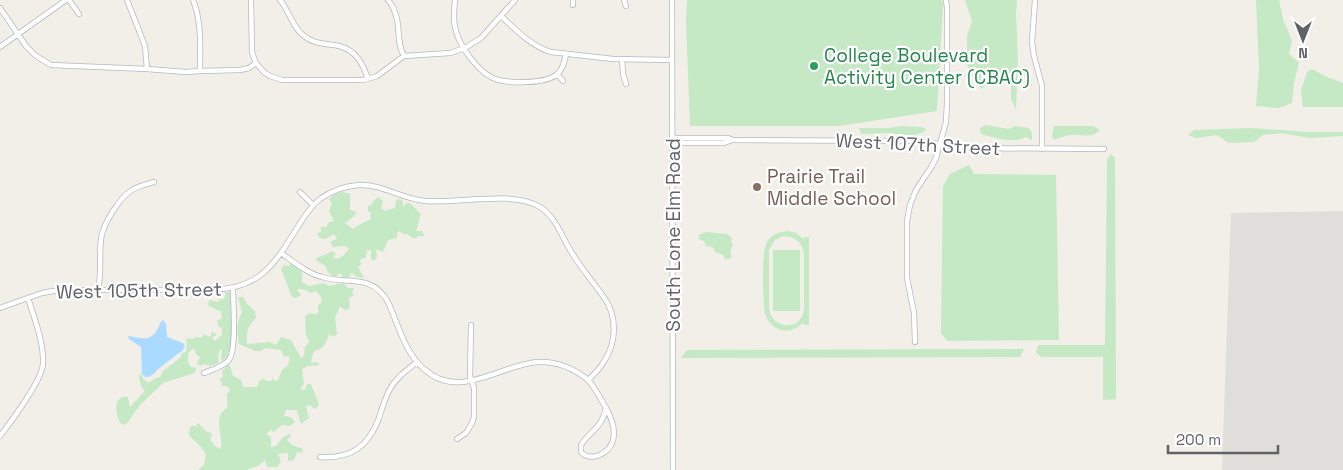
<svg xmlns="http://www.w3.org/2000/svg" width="1343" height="470" font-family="'Space Grotesk',sans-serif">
<rect width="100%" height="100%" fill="#f1efe8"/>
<path fill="#e0deda" d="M1343,211V470H1222L1231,213Z"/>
<path fill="#c5e8c5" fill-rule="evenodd" d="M687,0H942L943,5L937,111L839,126H690L686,21Z
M965,0H1017L1016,13L1018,63L1016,109L1011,99V81L997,76L981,89L972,77L964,57L967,50V36L972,21Z
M1256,0H1279L1283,19L1292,41L1289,54L1299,63L1294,83L1292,103L1279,108L1256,106L1259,69Z
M1312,69L1327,77L1343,83V107H1303L1301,91L1307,72Z
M986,125L1009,129L1015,126L1029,128L1032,133V140L1026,137C1012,144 996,138 981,134L980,128Z
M901,126L922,127L927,130L914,136L889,133L861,134L859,128H889Z
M1054,126H1093L1100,130C1091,139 1080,134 1069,135C1064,136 1059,138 1054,140L1052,136Z
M1251,128L1307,132H1343V136L1310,138L1282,133L1263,135L1254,142L1229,143L1217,135L1196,138L1188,135L1194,130Z
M1111,154L1115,158L1116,399L1103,400V357H1041L1036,353L1038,345H1105L1107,159Z
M969,165L974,174L1056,175L1059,340L947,341L941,333L943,186L950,174Z
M342,192L350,194V210L357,212L353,217L345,223L353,229C359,224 364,223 371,219L370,216L371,213L368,211V206C373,205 374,199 378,197L383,201L381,207L384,211L395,208L396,200L400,199L403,202V207L407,203H410L421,214C418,220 419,225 416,231H422L424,236H418L417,238H413L407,234H403L399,231L397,233V238L388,240L383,252L376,249L377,257L374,261L371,259V250H367L366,257L360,260L361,265L358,267L364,278L357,277L352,273L349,277L343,278L341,273L334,277L327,271L326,266L317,261L316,258L327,254L332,251L336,254L333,257L338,259L344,255L349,248L343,246L333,247L330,242L337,239L334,234L325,239L319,238L317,233L321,232V227H327L328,223L334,221L329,211L332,204L329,199L336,193Z
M788,231L796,233L803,239L804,237H809V325H804L803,323C789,336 772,332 765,314C763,301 761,252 767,242C772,234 779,232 788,231ZM783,236C795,236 802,242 804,254C804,267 804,280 804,294C804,300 805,308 803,314C797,332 771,327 769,309V250L775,240Z
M706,232L727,234L732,238L731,241L733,245L730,251L732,257L729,259H725L723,255L715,252L713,247L706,246L704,241L699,239V235Z
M773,250H800V311H773Z
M290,264L297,266L302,272V282L309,286L323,283L329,286L343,283L348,288H354L352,293L354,295L349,298L350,308L345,310L340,306L335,318L337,334L333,337L329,334C327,342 323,350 314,351L312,357L311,363L317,362L320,365L308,366L302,369L304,384L300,389L305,390L307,384H311L319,405L315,409L310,405L306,406L309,418L301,424L297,410H286L284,416L291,417L295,422L290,426L282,425L274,432L271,430L266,434L271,437V447L276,446L283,437L290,434L292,435L287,440L292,445L303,449L302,453L297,452L294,460L288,461V453L278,454L281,462L277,467H267L265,460L258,466L248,469V470H198L204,465L206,455C204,451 202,447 198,444C192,437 186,438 191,426H195L197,428L196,424L198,423L207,432H210L212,435L210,440L216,447L221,449C223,438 215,422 222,412C224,410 226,409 228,407L227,402V394L230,390L227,386H222L220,378L223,377L222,371L228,365L230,366L233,376L241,380L243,387H257L260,380L263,379L266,381H271L273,378L275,381L278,380L282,370L288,365L290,357L288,356L284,357L281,350L265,348L261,351H255L239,344C237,331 236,324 242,312L238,297H243L247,304L255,311L256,318C247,327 246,333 247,344L270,342L276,345L281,337L291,340L301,358L304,356L305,347L309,342L306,335L305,316L310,313L316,315L318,312V305L321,303L322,298L316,291L311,293L306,290L299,289L297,290L301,295L296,298L292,297L281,269L284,265L289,266Z
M226,292H231L232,297V349L228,352V357L222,361L221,357L222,351L220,349L218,357L219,363L210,366L204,364L201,366L197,364L200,357L195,353V349L191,350L188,354V362L191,367L196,368L195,373L163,383L141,404L134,413L128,422L124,425L120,423C115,413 113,395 128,397L130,407L145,391C140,387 140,382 139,376L141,373L143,379L149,383L154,379L160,377L163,371L180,358L182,353L186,352L187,343L186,340L189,338L193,339L197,337L201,338L204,334L210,337L212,332L217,334L212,338L215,341L222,335V328L219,327L217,321L222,318L221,311L217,310L208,305L209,300L218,302L221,298L223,300L224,299Z
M1024,349L1020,357L681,358L687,350Z"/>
<path fill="#aadaff" d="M163,320L166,324L167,337L183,343L185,346L183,350L157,370C154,374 151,377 145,377L142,374L141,347L129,339L128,337L129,336C140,338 151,342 157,330C160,326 159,323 163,320Z"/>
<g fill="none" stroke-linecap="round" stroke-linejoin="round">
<defs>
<path id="minor" d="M69,0L79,14
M127,0L145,46L147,69
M193,0C202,22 200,47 200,71
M251,0L252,52L254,58L256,63L265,73L270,76L282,80H364L377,76L404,56L450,53L465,48L481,38L515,0
M280,0C289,10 292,27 303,35C314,45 326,43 339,46C356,50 363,64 368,79
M388,0C390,3 393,6 394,10C402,26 395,40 404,56
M455,0C454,9 453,18 455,27C458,44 477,71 493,78C506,84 544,84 556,75C563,70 564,62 566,55
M573,0V5
M624,0L626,6
M672,0L673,470
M1035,0L1032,42L1034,56L1042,86V149
M0,8L26,46L36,56L51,65L147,69L186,72L200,71L240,70L249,68L256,63
M501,16C516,30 531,46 551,52L613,59L672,60
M0,47L66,0
M622,59L623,74L626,84
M557,74L563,81
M672,138H728L733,140L918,141C935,142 950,148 966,148L1104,149
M672,143H724L732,140
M300,192L313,205
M281,253C294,262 307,273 322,277C348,285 372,273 388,302C398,324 405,353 424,369C459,401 500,365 537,362C555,361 573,368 587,379C594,385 601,400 606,408
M98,290C102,273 99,256 101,239C103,224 119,198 132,190C139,186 147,184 154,182
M0,308L42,293L53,291L90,290H210C259,289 273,267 297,228C303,218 310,207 320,199C331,191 345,186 359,185C382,184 402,199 425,201C459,204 512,190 540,207C557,218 562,238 572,253C581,268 593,282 603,296C618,316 617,343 603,363C599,370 593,375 588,380
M915,342L914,313L907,278V221L910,205L916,190L932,166L936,158L946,122L947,103V8L946,0
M204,373C213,369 223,367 229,360C237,348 233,303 233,288
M606,408C611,417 616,429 613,440C610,453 591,463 581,452V445C591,430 602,428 606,408Z
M0,436C11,422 43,379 43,363C44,343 34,317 28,298
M457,439L466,433L472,423L474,417V388L470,376L471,325
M320,457C351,459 368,447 379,418C382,408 385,398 390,389C396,378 407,370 417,362"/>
</defs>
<use href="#minor" stroke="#b5b8bc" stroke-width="6"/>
<use href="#minor" stroke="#fff" stroke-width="4.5"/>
</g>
<circle fill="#2e9e5b" stroke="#fff" stroke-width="2" cx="814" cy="66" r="5"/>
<circle fill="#8d6e63" stroke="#fff" stroke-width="2" cx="757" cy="187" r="5"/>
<g text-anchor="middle" stroke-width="4.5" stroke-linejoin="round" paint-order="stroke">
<g font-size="19" fill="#27864d" stroke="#fff" text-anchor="start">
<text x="824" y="62">College Boulevard<tspan x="824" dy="22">Activity Center (CBAC)</tspan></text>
</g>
<g font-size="19" fill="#5f6368" stroke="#fff">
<text transform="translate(918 144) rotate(3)" y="7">West 107th Street</text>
<text transform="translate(673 235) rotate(-90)" y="7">South Lone Elm Road</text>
<text transform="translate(139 290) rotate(-1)" y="7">West 105th Street</text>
</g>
<g font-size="19" fill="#785e54" stroke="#fff" text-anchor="start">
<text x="767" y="183">Prairie Trail<tspan x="767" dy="22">Middle School</tspan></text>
</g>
</g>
<g transform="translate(1303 40) rotate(180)" stroke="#ffffff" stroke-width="4" paint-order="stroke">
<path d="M0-4L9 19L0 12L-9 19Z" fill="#5f6368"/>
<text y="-8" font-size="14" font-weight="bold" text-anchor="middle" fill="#5f6368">N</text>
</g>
<path d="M1168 445v8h110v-8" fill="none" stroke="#5f6368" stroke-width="2.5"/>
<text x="1176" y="445" font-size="15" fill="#5f6368" stroke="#ffffff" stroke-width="4" paint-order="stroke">200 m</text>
</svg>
